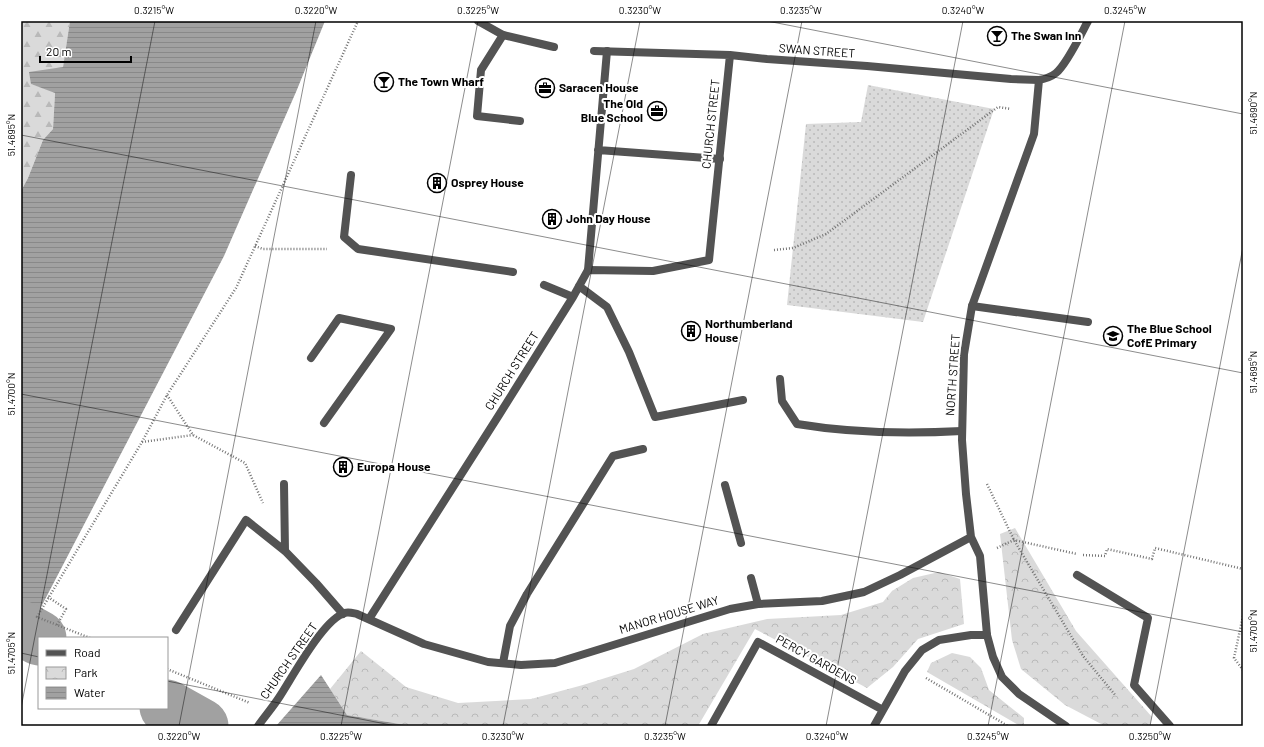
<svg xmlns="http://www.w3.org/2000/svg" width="1264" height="747" font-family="Barlow,sans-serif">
<defs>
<pattern id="grass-dots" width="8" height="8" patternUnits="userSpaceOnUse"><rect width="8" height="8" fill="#dadada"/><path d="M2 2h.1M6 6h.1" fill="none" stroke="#b9b9b9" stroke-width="1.8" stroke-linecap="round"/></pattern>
<pattern id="forest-firs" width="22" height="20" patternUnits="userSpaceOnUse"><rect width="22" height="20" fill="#dadada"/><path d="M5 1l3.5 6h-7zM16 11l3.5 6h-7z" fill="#b9b9b9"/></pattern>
<pattern id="park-crowns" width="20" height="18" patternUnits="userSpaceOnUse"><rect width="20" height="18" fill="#dadada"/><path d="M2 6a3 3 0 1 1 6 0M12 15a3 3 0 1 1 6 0" fill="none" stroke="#b9b9b9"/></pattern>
<pattern id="water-rules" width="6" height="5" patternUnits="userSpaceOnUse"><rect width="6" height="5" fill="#a1a1a1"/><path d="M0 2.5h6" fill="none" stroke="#898989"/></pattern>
</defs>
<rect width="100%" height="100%" fill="#fff"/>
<path fill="url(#grass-dots)" d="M868,85L994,109L923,322L787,305L806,124L861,122Z"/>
<path fill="url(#forest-firs)" d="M21,21H70L63,67L31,84L55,92L53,129L43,140L28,178L21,191Z"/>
<path fill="url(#park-crowns)" d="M1015,528L1076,631L1152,717L1150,726H1105L1065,705L1021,669L1012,640L1000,534Z
M939,572L960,579L964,624L918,639L893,667L867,688L755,629L698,726H411L347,715L330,689L361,651L406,687L458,703L531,699L583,685L634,669L703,634L767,619L841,615L883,602L892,591L913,578Z
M952,653L970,657L981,668L989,690L1024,718V726H1020L927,672L931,663Z"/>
<path fill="url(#water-rules)" d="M70,21H325L296,92L224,256L39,611L21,639V191L28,178L43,140L53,129L55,93L31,84L29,72L63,67Z
M321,675L347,715L411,726H276Z"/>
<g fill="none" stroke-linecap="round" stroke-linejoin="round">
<path stroke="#a1a1a1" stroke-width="55" d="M21,628L39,638
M167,707L201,726"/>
<path stroke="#757575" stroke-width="2.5" stroke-dasharray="1 2" stroke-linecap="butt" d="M255,246L263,249H327
M774,250L793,248L826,234L998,107L1011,109
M167,395L193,435L245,463L263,503
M142,442L193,435
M987,484L1014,540L1083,656L1116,696
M997,548L1014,540L1077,554
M1083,555L1105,556L1107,549L1152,559L1155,548L1243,569
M48,597L66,609L57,625
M1243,616L1234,658L1243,670
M90,638L37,617L142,442L167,395L236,288L358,21
M167,669L250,703
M926,678L1008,726"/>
<path stroke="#535353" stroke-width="8" d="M478,21L503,35L554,47
M594,51L730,55L767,59L867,66L1011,79L1039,80
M351,175L344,237L358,249L513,272
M544,285L573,297
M579,286L607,307L629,352L655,417L743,400
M972,306L1088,322
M311,358L339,318L391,329L324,423
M780,379L782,401L797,424C851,433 907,434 962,431
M284,484L285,551
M725,485L741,543
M751,578L758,604
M369,619L499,415L573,297L588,270L653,271L709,260L730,55
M176,630L246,520L285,551L316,583L343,614
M503,663L510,626L527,594L613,456L643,449
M711,726L758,642L883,710
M874,726L905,671L922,650L939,640L971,635H987"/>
<path stroke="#535353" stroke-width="8" d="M503,35L481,70L477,116L520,121
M598,150L720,159
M588,270L607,51"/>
<path stroke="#535353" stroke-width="8" d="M1077,575L1148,618L1134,685L1170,726
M258,726C265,716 273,707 280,696C293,676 321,624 342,614C347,611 352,613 357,614L424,644L488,662L521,665L555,663L730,609L758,604L822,601L864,592L900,575L971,537
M1066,726L1019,694L1002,677L993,657L987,635L980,556L971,537L966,494L962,440L964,354L972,306L1034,134L1039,80C1045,79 1051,77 1056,73C1067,64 1081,34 1088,21"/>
</g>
<path fill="none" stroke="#000" stroke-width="1" stroke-opacity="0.45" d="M767,21L1243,114M21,135L1243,373M21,394L1243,632M21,653L39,657M167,681L396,726M21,708L155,21M179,726L316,21M341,726L478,21M503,726L640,21M665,726L802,21M826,726L963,21M988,726L1125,21M1150,726L1243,247"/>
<defs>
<symbol id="bar-ring" viewBox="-11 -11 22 22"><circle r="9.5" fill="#fff" stroke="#000" stroke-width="1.5"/><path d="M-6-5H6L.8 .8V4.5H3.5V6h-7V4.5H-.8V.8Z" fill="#000"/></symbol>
<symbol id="office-ring" viewBox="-11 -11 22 22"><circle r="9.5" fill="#fff" stroke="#000" stroke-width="1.5"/><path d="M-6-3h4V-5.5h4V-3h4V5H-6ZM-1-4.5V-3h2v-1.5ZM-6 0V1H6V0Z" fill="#000"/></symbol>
<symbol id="building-ring" viewBox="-11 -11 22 22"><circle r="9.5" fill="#fff" stroke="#000" stroke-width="1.5"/><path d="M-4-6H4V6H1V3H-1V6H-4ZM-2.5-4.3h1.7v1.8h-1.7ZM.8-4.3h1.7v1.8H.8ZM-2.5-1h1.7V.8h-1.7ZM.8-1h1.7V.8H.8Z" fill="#000"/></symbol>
<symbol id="school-ring" viewBox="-11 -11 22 22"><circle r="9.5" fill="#fff" stroke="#000" stroke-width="1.5"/><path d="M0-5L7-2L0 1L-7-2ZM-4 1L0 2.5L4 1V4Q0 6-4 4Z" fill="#000"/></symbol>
</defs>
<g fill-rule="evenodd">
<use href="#bar-ring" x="986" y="25" width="22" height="22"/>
<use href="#bar-ring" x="373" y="71" width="22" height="22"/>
<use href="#office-ring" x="534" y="77" width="22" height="22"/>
<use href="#office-ring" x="646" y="100" width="22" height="22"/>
<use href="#building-ring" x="426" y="172" width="22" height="22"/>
<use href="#building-ring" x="541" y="208" width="22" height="22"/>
<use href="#building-ring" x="680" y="320" width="22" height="22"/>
<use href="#school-ring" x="1102" y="325" width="22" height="22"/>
<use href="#building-ring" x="332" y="456" width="22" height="22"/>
</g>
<g text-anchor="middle" stroke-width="4" stroke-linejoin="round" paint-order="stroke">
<g font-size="12" font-weight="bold" fill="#000" stroke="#fff" text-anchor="start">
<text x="1011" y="40">The Swan Inn</text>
<text x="398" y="86">The Town Wharf</text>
<text x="559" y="92">Saracen House</text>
<text x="643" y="108" text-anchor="end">The Old<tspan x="643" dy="14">Blue School</tspan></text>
<text x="451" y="187">Osprey House</text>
<text x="566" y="223">John Day House</text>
<text x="705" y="328">Northumberland<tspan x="705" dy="14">House</tspan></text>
<text x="1127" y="333">The Blue School<tspan x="1127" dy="14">CofE Primary</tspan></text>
<text x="357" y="471">Europa House</text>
</g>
<g font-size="12" fill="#000" stroke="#fff">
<text transform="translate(817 51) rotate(4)" y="4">SWAN STREET</text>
<text transform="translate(711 124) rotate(-84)" y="4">CHURCH STREET</text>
<text transform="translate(512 371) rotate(-58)" y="4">CHURCH STREET</text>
<text transform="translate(953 375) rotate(-86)" y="4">NORTH STREET</text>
<text transform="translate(669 615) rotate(-17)" y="4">MANOR HOUSE WAY</text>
<text transform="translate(816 660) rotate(29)" y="4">PERCY GARDENS</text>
<text transform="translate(289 661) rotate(-55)" y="4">CHURCH STREET</text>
</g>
</g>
<rect width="1264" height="747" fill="none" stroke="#ffffff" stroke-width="44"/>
<rect x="38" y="637" width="130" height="72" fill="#ffffff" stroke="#999999"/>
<rect x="46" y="650" width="20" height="6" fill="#535353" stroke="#999999"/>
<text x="74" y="657" font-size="12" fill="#000000">Road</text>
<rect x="46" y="667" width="20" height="12" fill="url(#park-crowns)" stroke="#999999"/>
<text x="74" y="677" font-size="12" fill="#000000">Park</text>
<rect x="46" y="687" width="20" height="12" fill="url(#water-rules)" stroke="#999999"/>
<text x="74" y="697" font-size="12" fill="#000000">Water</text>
<path d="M40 56v6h91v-6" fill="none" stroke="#000000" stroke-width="2"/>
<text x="46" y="56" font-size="12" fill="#000000" stroke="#ffffff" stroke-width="3" paint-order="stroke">20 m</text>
<rect x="22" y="22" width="1220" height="703" fill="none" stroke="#000" stroke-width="1.5"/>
<g font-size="10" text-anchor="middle" fill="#000">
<text x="154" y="14">0.3215°W</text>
<text x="316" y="14">0.3220°W</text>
<text x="478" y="14">0.3225°W</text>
<text x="640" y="14">0.3230°W</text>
<text x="801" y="14">0.3235°W</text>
<text x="963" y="14">0.3240°W</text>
<text x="1125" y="14">0.3245°W</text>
<text transform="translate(1253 113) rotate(-90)" y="4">51.4690°N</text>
<text transform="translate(11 135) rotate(-90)" y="4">51.4695°N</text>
<text transform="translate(1253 372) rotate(-90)" y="4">51.4695°N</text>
<text transform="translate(11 394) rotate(-90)" y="4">51.4700°N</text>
<text transform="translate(1253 631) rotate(-90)" y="4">51.4700°N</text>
<text transform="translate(11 653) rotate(-90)" y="4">51.4705°N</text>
<text x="179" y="740">0.3220°W</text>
<text x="341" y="740">0.3225°W</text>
<text x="503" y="740">0.3230°W</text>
<text x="665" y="740">0.3235°W</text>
<text x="827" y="740">0.3240°W</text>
<text x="988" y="740">0.3245°W</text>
<text x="1150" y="740">0.3250°W</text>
</g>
</svg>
